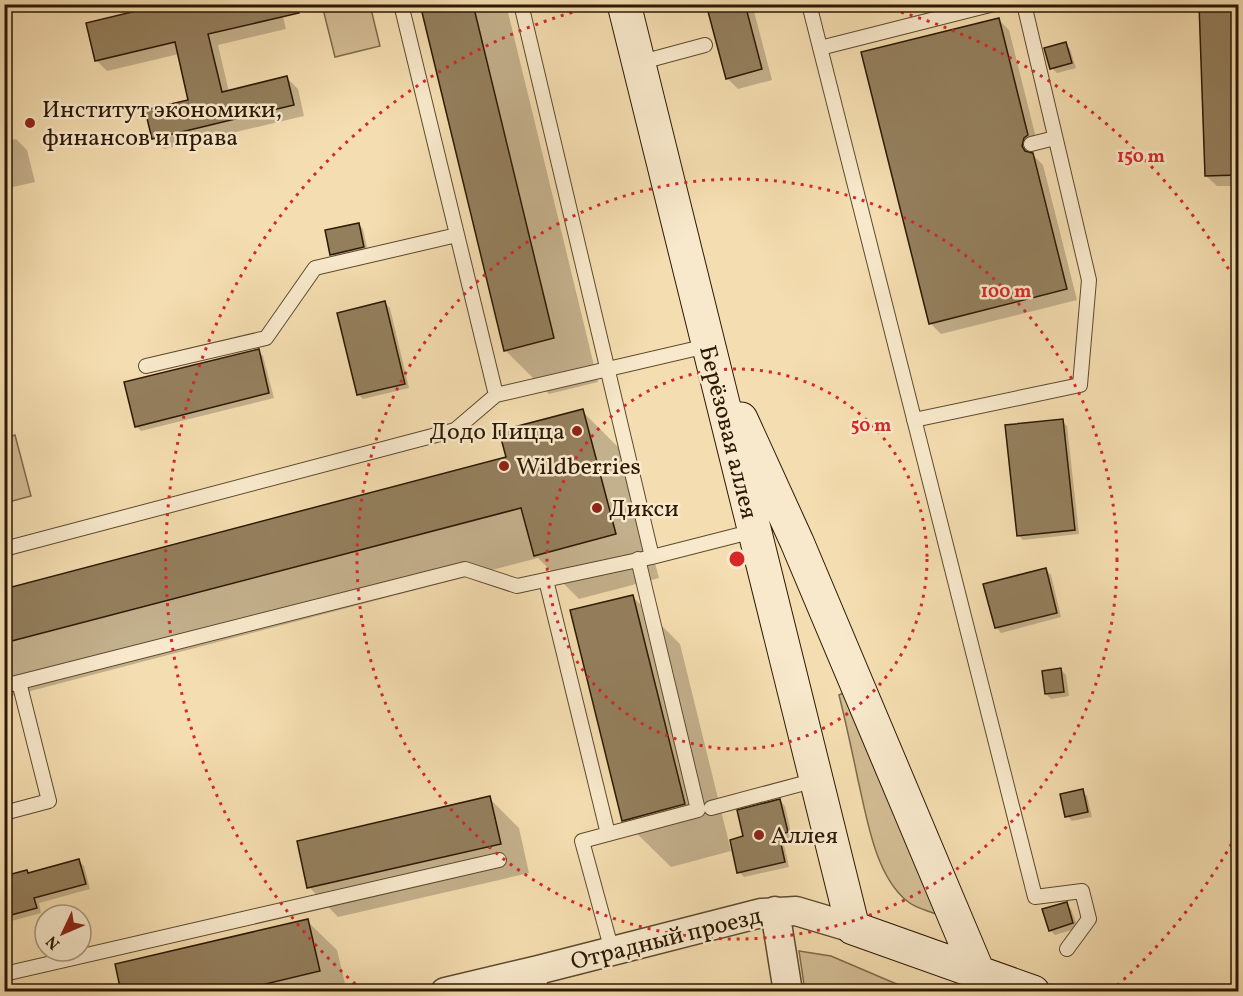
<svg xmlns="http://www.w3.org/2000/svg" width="1243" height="996" font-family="Vollkorn,serif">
<rect width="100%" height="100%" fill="#f4ddb0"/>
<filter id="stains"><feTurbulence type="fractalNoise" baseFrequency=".00333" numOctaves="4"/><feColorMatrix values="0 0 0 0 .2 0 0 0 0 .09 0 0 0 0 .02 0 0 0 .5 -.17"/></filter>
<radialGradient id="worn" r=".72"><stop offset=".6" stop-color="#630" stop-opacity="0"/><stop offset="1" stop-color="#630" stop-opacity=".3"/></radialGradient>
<path fill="#d2bc93" stroke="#7e6a4b" stroke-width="1.5" d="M322,5H370L380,46L335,57Z
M15,435L31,496L5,503V438Z
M845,692L936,914C926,910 915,908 907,901C875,875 867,818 858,780C852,751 846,723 839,695Z
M799,951L831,956L913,991H805Z"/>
<path fill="#0003" d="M280,4L286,29L218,45L229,92L287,78L298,89L304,116L164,149L153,138L190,101L179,54L107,71L96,60Z
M421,4H506L598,382L549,394L505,350Z
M707,4H752L772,80L738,89L727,78Z
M1238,4V186H1217L1206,176Z
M998,19L1009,30L1038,146L1035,149L1033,155L1043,165L1077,300L941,334L930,323Z
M1065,44L1070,49L1076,68L1057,73L1052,68Z
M4,46L8,59L4,60Z
M16,139L27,150L35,182L4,189V142Z
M358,224L363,229L368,252L337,260L332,254Z
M385,303L390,308L409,388L363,399L358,394Z
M258,351L263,356L274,398L141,431L136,426Z
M582,411L626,455L659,578L579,599L538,558L4,698V591L508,458Z
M1062,421L1067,426L1079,534L1023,540L1018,535Z
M1046,570L1051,575L1061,617L1001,633L996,627Z
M633,597L680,644L731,851L671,867L623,820Z
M1061,670L1066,675L1069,696L1051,699L1046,694Z
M1082,791L1087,796L1092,817L1072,821L1067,816Z
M489,798L519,828L529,873L338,917L309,887Z
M780,801L785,806L792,837L783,840L789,867L744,877L739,872Z
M79,861L84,866L90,889L39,903L41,913L4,923V877L27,871L30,874Z
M1066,904L1071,909L1078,928L1055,935L1050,930Z
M307,921L337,950L347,992H123Z
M754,986L759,992H719Z"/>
<path fill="#947f5d" stroke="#2b1903" stroke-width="1.5" d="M165,4H299V13L208,34L222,92L287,76L294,105L152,139L145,110L188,100L175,42L95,61L86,23Z
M420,4H473L554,338L504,351Z
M706,4H745L762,69L726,79Z
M1199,4H1239V175L1205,176Z
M999,18L1028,135L1024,138L1022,146L1025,151L1033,153L1067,289L929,324L861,52Z
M1066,42L1072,63L1050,69L1044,48Z
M359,223L364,247L330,255L325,230Z
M385,301L405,384L357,395L337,313Z
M259,349L269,393L135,427L124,382Z
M583,409L616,534L534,556L521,508L4,643V589L506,457L499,431Z
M1063,419L1075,530L1017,536L1005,425Z
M1046,568L1057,613L995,628L983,584Z
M633,595L685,804L622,821L570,610Z
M1061,668L1064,692L1045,694L1042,671Z
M1083,789L1088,812L1065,817L1060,794Z
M490,796L501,844L307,888L297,841Z
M780,799L788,832L779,835L785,862L737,873L730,840L743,836L737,810Z
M79,859L86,884L34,898L37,908L4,917V876L27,870L28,873Z
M1067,902L1073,923L1049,931L1042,909Z
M308,919L320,971L232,992H121L115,964Z"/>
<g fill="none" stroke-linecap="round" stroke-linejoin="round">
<defs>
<path id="lane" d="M401,4L496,395
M521,4L652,557
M809,4L1035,897L1082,891L1089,919L1067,949
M820,48L994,4
M638,63L705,45
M1031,144L1055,138
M146,366L266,338L315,268L457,235
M914,420L1080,385L1089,280L1024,4
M4,549L455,430L496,395L707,346
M546,580L608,834
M4,686L465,569L517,586L652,557L754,531
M711,808L816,780
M4,813L49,801L19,682
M612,951L582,841L698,810L638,559
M538,970L541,992
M4,974L499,860"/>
<path id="street" d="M775,911L788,992
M445,992L538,970L761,913L796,911L853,928"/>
<path id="secondary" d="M624,4L853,928L1033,992
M741,419L797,542L978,972"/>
</defs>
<use href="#lane" stroke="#5d4a2e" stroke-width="16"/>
<use href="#street" stroke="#5d4a2e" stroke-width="31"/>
<use href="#secondary" stroke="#2b1903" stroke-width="35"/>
<use href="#lane" stroke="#f8e9cc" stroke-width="14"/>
<use href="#street" stroke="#f8e9cc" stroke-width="28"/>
<use href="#secondary" stroke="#f8e9cc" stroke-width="33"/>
</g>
<g fill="none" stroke="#d62828" stroke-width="3" stroke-dasharray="3 6">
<circle cx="737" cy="559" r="190"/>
<circle cx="737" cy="559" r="380"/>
<path d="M1236 836A571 571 0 0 1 1112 990M362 990A571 571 0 0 1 599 5M875 5A571 571 0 0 1 1236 282"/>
</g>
<g fill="#8f2418" stroke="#f8e9cc" stroke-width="2">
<circle cx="30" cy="123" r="6"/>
<circle cx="577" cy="431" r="6"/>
<circle cx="504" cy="466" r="6"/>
<circle cx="597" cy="508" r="6"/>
<circle cx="759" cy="835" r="6"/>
</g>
<g text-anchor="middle" stroke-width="5" stroke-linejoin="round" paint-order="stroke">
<g font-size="24" fill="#2b1903" stroke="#f8e9cc" text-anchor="start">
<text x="42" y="117">Институт экономики,<tspan x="42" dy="28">финансов и права</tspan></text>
<text x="565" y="439" text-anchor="end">Додо Пицца</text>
<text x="516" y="474">Wildberries</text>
<text x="609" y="516">Дикси</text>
<text x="771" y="843">Аллея</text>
</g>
<g font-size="24" fill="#2b1903" stroke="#f8e9cc">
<text transform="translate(729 432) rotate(76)" y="8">Берёзовая аллея</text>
<text transform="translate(666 938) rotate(-14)" y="8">Отрадный проезд</text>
</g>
</g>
<circle cx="737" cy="559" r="9" fill="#d62828" stroke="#f8e9cc" stroke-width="3"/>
<g font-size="18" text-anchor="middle" font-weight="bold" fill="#d62828" stroke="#f8e9cc" stroke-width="5" stroke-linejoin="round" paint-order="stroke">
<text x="1141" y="162">150 m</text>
<text x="1006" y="297">100 m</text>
<text x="871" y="431">50 m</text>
</g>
<rect width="1243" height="996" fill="none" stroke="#f4ddb0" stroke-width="24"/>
<rect x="6" y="6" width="1231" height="984" fill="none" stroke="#2b1903" stroke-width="3"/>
<rect x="12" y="12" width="1219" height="972" fill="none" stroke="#2b1903" stroke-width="1.5"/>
<g transform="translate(63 933) rotate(226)"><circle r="28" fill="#f8e9cc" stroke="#a6967c" stroke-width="1.5"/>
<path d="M0-4.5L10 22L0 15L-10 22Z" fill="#8f2418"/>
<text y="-9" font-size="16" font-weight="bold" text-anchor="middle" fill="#2b1903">N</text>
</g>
<rect width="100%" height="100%" filter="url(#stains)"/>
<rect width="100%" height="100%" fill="url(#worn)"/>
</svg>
